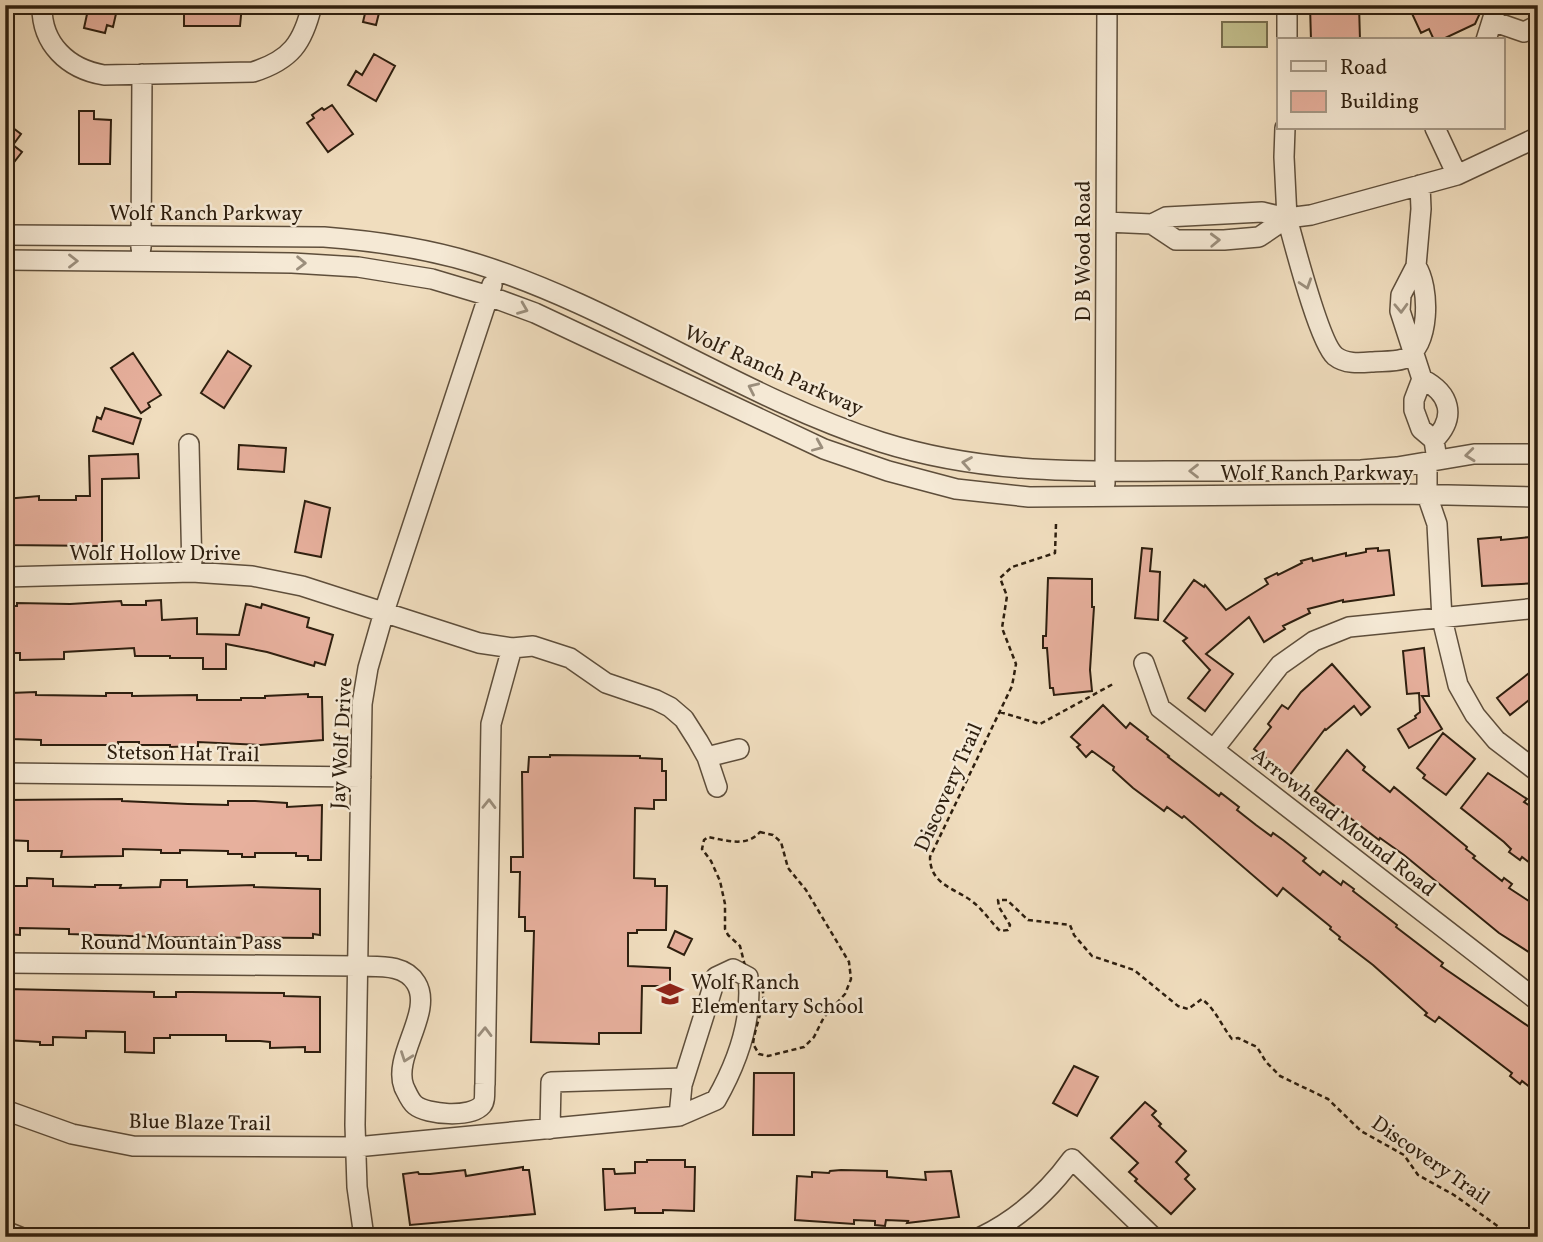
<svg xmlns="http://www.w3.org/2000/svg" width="1543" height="1242" font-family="Vollkorn,serif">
<rect width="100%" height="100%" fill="#f0ddbe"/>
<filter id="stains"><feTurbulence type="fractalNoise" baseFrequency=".00286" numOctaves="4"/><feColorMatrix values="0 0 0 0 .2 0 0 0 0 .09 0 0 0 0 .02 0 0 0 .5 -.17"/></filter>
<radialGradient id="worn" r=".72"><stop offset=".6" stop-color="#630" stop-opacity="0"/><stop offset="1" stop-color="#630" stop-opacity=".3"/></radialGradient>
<path fill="#c2be8c" stroke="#786e4e" stroke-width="2" d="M1222,22H1267V47H1222Z"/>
<path fill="#e7b09d" stroke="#2e1f0f" stroke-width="2" d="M89,5H118L113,27L107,25L105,33L84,28Z
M184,5H242L240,26H184Z
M367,5H381L376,25L363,22Z
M1310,5H1359L1360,40H1311Z
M1408,5H1479L1481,11L1475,24L1441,40H1434L1429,29L1421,33Z
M374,54L395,66L376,101L348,85L356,71L362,75Z
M332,105L353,134L328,152L307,123L314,118L312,115L322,108L324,110Z
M79,111H94V119L111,120L110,164H79Z
M5,122L21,134L13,145L22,152L11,166L5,161Z
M228,351L251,366L224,408L201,393Z
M133,353L161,395L148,403L150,407L141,413L111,368Z
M105,408L141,419L133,444L93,431L97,417L101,419Z
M239,445L286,448L284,472L238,469Z
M138,454L139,478L102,479V546L5,545V499L39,496V500H76V496H90L89,456Z
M305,501L330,508L321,557L295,552Z
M1501,537V540L1530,537V540H1538V583L1482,586L1478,539Z
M1142,548L1152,549L1150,571L1160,572L1158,620L1135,618Z
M1378,548V551L1389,550L1394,595L1343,602V600L1308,609L1310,613L1283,626L1285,629L1264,642L1249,617L1206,654L1233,674L1205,711L1188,698L1210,670L1183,641L1187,638L1164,621L1194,580L1204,587L1205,585L1226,610L1268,584L1265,579L1277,573L1278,575L1302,563L1301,561L1312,558L1313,561L1346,553V556L1366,552V549Z
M1048,578L1092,579V607H1094L1090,670L1092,691L1054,695L1053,688H1050L1047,648H1043V636H1046Z
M161,600L162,620L197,618V634L239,635L246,604L261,608L262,604L309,618L307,627L333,635L325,665L315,662L314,666L267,652L226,644V669H203V658H170V656H135L134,648L64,652V659L20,660V653H6V606H17V603L70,604L121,601L122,605H146V601Z
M1424,648L1429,696H1422L1442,729L1409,748L1398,729L1416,718L1415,716L1420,712L1419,693L1407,694L1403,651Z
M1332,664L1370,707L1361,715L1354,706L1326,730L1325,729L1289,776L1254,749L1271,727L1268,724L1282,705L1288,709L1301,692Z
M1533,670L1538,676V693L1510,715L1497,698Z
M36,692V695L106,696V693H132V696L197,695V700H241V698H265V696L308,694V697H322L323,740L260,745L198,742V746L170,747V745H139V742H118V745H41V740L11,739L10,693Z
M1103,705L1126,728L1130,723L1148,737L1147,739L1169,756L1168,757L1219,796L1221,793L1239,807L1237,810L1256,825L1271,836L1273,833L1283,840L1306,858L1303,861L1320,875L1323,871L1341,885L1343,881L1354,889L1353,891L1397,925L1396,927L1443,963L1441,966L1538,1033V1079L1531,1088L1522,1081L1520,1084L1510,1076L1512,1073L1439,1017L1435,1022L1425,1015L1427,1013L1373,965L1339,939L1340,937L1330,929L1331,927L1283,888L1277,896L1184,816L1182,818L1167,807L1164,811L1133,788L1113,770L1114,767L1092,751L1086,757L1077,747L1080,745L1071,737Z
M1443,733L1475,759L1446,795L1423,778L1425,775L1417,768Z
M1347,750L1365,767L1363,770L1390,792L1394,787L1467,847L1466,849L1475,856L1473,858L1502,881L1504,878L1512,884L1509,888L1538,907V958L1499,933L1404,855L1380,838L1379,840L1315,791Z
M550,755L640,756V758L662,759V771H666V800H654V809L635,808L634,878L655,879V886H667L666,930H637V933H628V966L670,968V986H642L641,1033H599V1044L531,1042L534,931H525V917H519L520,872H511V857H523L522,772H528L529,757H550Z
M1488,773L1527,799L1524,802L1538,811V869L1522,857L1520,860L1509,852L1511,849L1504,842L1461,808Z
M122,799V801L188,804L228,805V801H255L287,803V807L322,805L321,860H308V856H296V853H255V857H242V854H228V851L180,850V853H161V850L123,849V856L61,857L62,851H28V841L5,840V800Z
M27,878L53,879V886L95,887V885H121L120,888L160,887L161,880H187V887L254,885V887L320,889V935L313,934V938L160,937L69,934V929L20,928V935L5,934V886H27Z
M675,931L692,939L684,955L668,947Z
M5,989L154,992V997H176V992H191L284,993V996L320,997V1052H305V1047L270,1048V1042L260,1041H226V1035H170V1038H154V1053L125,1052V1032L86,1031V1038L53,1037V1045H40V1042L5,1040Z
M1074,1066L1098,1077L1077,1116L1053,1103Z
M754,1073H794V1135H753Z
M1145,1102L1156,1111L1152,1115L1161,1124L1159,1126L1186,1151L1176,1162L1189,1175L1185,1179L1195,1189L1171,1214L1135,1181L1137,1179L1129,1172L1138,1163L1111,1138Z
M647,1160H685V1167H695L694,1211L663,1210V1213H635V1208L605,1210L603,1169H614L615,1174L635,1173V1162H647Z
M523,1167V1170H529L535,1214L410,1225L403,1174L418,1172L419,1174H430L465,1170L466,1176Z
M841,1170L887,1171V1177L926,1180L925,1172L951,1171L959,1217L907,1223L908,1221L886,1220L885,1226L875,1225V1221L854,1220V1224L795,1220L797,1176L812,1177V1172L829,1173L830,1171Z"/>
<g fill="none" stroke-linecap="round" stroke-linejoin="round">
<defs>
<path id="minor" d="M42,5C41,44 68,69 104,75L253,72C291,60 303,43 312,5
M1492,21L1524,32L1538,25
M1287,40V5
M1486,40L1497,5
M1285,128L1284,157L1287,218L1311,215L1457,175L1538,137
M1435,128L1457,175
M1420,185L1421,209L1416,266L1401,295L1400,311L1422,379L1414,400V410L1421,429L1434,440L1437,460
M1287,218C1294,243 1319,342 1335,356C1345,364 1359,363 1371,362C1381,361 1394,362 1403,359C1431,349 1430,286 1416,266
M1106,222L1152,224L1166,217L1262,212L1287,218
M1152,224L1176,240H1224L1259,237L1287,218
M5,235L324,237C375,241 425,248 474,263C614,306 741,397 881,442C976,472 1067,472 1165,471C1230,471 1296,471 1361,470L1397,467L1474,454H1538
M141,248L142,74
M5,260L292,263L358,267L432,279L489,296L535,313L824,449L888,471L956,489L1029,497L1403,494L1538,497
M1422,379C1450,393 1457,417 1434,440
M189,444L192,572
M1427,462V495L1437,524L1442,619L1458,685L1475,715L1496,740L1538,772
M1105,484L1107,5
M5,577L192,572L252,576L302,586L479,643L512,648L533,646L570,658L606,683L656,700L670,707L684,719L698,741L707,757L717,787
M1144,663L1160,708L1538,1001
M1214,749L1280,665L1314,641L1349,627L1538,608
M707,757L739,749
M5,773L361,777
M5,963L357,966C377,967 404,963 416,983C434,1012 392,1056 404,1087C407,1093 410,1101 415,1105C427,1115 471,1118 482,1105C486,1100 484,1090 485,1084L491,724L512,648
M5,1110L72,1134L133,1146L356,1147L679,1116L716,1100C737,1063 753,1020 748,977L733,969L716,977L682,1085L679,1116
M550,1129L551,1082L684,1078
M5,1231L20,1237
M364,1237L357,1187L355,1125L362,704L368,668L384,612L492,285
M981,1237C1018,1219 1048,1192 1072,1159L1153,1237"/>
</defs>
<use href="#minor" stroke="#5e4e3b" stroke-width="22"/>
<path stroke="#2e1f0f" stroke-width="2.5" stroke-dasharray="5 3.5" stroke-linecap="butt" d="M1056,524L1055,553L1012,567L1000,578L1007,596L1002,628L1016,664L1012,686L930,857C930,885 955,888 973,902C983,910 991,922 1000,931L1008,930L1010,925L999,907L998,900H1007L1028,920L1070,925L1074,935L1092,956L1134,970L1178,1006L1188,1009L1202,999C1216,1010 1221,1025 1232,1039L1238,1038L1257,1047L1266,1062L1280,1076L1328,1099L1361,1131L1404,1155L1418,1175L1454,1195L1513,1237
M1000,712L1040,724L1113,684
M760,832L773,835L781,842L788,868L806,890L849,962L851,979L845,994L824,1017L814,1037L804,1047L768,1056L759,1054L753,1044C757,1011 778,991 745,966L740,946L728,935L725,929V904L720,881L711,861L702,849L704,840L708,837C726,840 746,848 760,832Z"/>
<use href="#minor" stroke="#f5e9d5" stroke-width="19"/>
</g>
<defs><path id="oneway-chevron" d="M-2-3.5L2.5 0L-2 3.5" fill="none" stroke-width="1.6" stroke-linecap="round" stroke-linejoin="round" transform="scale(1.75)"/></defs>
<g stroke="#9b8e7c">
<use href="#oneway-chevron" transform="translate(1215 240) rotate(-2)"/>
<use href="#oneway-chevron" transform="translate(73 261)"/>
<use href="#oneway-chevron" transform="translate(301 263) rotate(1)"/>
<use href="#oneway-chevron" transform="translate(1306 284) rotate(72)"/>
<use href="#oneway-chevron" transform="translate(1401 308) rotate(88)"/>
<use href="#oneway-chevron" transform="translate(523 309) rotate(22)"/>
<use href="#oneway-chevron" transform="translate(753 388) rotate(-155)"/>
<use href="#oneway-chevron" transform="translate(818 446) rotate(23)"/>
<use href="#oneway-chevron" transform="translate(1470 455) rotate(174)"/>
<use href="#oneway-chevron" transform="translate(967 463) rotate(-170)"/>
<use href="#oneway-chevron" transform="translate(1194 471) rotate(180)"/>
<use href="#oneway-chevron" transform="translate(489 804) rotate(-89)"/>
<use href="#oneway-chevron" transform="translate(485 1032) rotate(-89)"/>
<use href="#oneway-chevron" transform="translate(406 1057) rotate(110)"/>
</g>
<defs>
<symbol id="school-bare" viewBox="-9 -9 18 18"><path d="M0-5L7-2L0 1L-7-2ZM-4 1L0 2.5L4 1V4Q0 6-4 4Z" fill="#8f2418" stroke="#f5e9d5" stroke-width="2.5" paint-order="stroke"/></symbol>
</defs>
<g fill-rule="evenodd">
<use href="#school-bare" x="651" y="975" width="38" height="38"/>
</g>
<g text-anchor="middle" stroke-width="5" stroke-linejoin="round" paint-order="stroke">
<g font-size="21" fill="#2e1f0f" stroke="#f5e9d5">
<text x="206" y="220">Wolf Ranch Parkway</text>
<text transform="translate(1083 251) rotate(-90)" y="7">D B Wood Road</text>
<text transform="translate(774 370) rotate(24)" y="7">Wolf Ranch Parkway</text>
<text x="1317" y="480">Wolf Ranch Parkway</text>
<text x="155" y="560">Wolf Hollow Drive</text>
<text transform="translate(341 743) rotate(-87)" y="7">Jay Wolf Drive</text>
<text transform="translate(183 753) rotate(1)" y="7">Stetson Hat Trail</text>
<text transform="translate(948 787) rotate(-66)" y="7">Discovery Trail</text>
<text transform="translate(1344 822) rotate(38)" y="7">Arrowhead Mound Road</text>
<text x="181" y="949">Round Mountain Pass</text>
<text transform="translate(200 1122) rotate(1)" y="7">Blue Blaze Trail</text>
<text transform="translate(1431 1160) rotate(35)" y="7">Discovery Trail</text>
</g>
<g font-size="21" fill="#2e1f0f" stroke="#f5e9d5" text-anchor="start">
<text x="691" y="989">Wolf Ranch<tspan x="691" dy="24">Elementary School</tspan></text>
</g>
</g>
<rect width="1543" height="1242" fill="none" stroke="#f0ddbe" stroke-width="28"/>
<rect x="7" y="7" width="1529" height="1228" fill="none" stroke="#2e1f0f" stroke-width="3.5"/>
<rect x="14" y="14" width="1515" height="1214" fill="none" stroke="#2e1f0f" stroke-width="2"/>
<rect x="1277" y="38" width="228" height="91" fill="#f5e9d5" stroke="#a59886" stroke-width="2"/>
<rect x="1291" y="61" width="35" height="10" fill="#f5e9d5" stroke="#a59886" stroke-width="2"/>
<text x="1340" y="74" font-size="21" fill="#2e1f0f">Road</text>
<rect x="1291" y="91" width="35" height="21" fill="#e7b09d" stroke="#a59886" stroke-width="2"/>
<text x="1340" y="108" font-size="21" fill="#2e1f0f">Building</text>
<rect width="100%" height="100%" filter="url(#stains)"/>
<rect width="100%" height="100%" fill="url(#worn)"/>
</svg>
